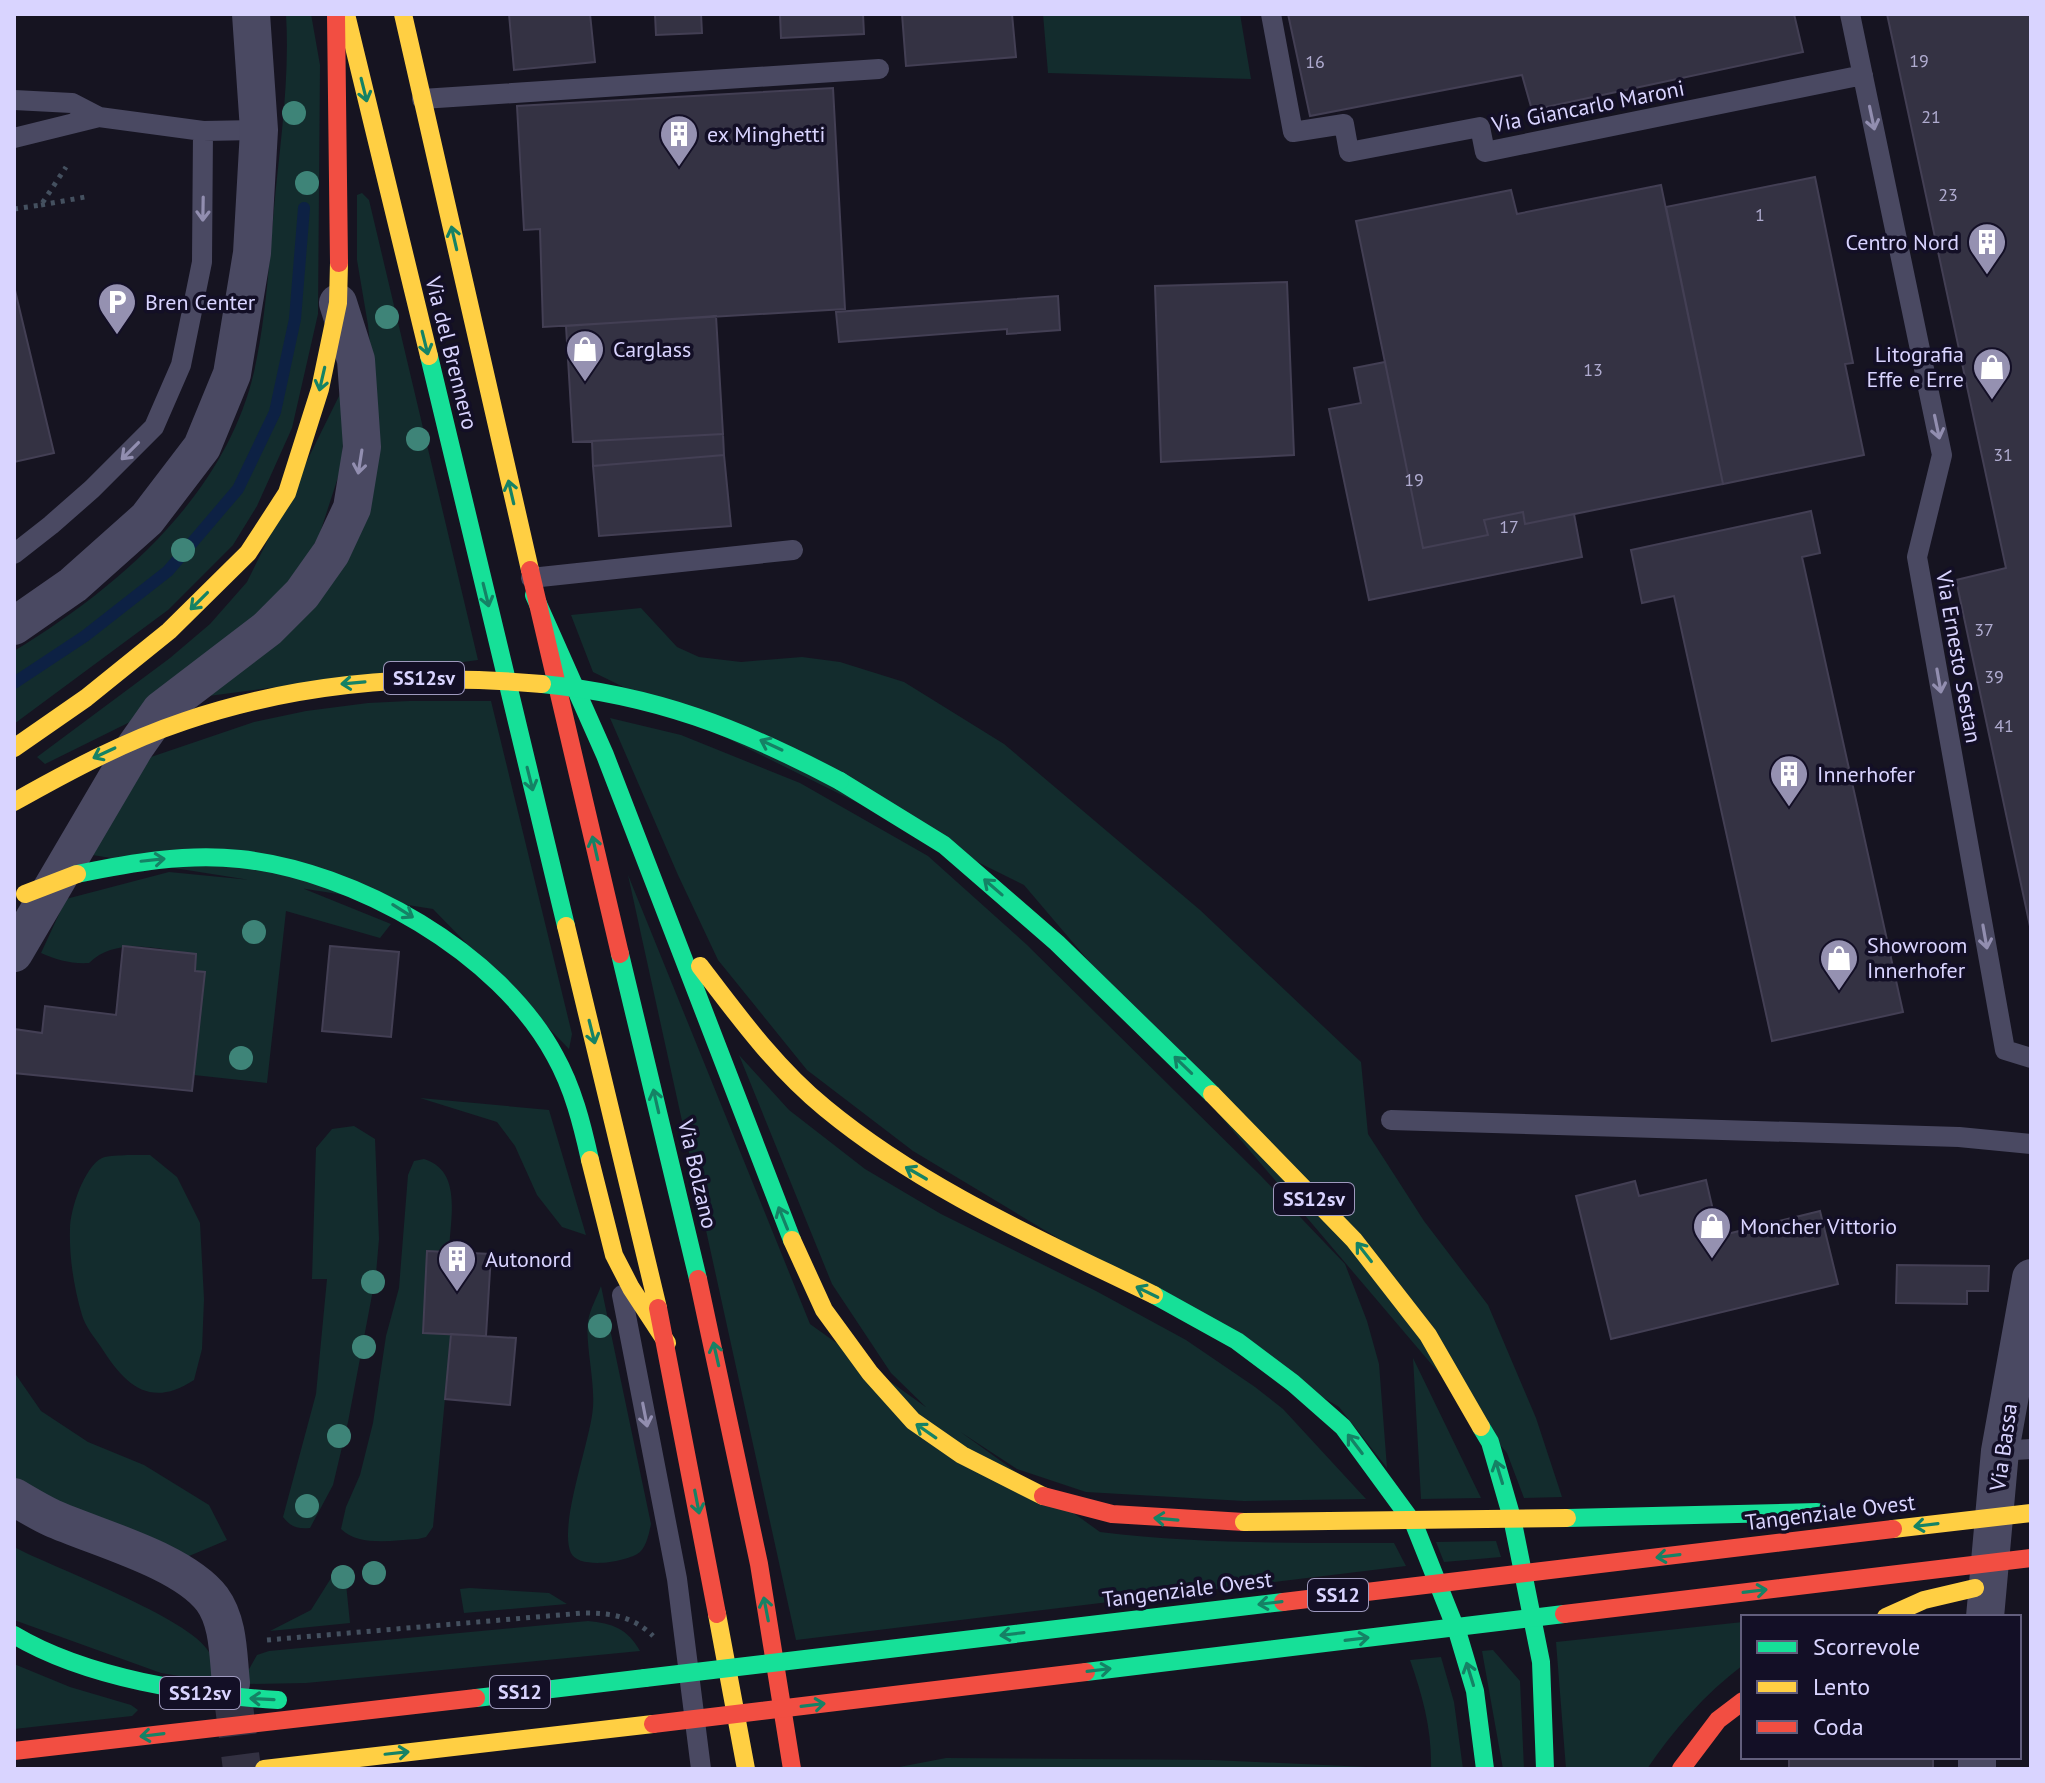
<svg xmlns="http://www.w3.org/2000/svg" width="2045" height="1783" font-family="'PT Sans',sans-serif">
<rect width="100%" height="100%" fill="#161421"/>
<path fill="#132c2d" d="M286,14H311L320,65L318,314L292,428L257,506L233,545L168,610L14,724V651C118,588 225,496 254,372C266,318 269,263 274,208C280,143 290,80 286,14Z
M1043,14H1240L1251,79L1048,73Z
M362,193L369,200L478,660L201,697L298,623L374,383L368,325L357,260V195Z
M342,390L343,443L341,468L319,536L303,563L273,601L132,721L45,764L37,757L170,658L210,624L247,582Z
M641,608L677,647L699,657L741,662L802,657L840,662L904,682L1004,744L1200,910L1361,1062L1368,1134L1424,1221L1488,1305L1536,1418L1562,1497L1524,1498L1507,1453L1024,885L593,672L571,615Z
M409,701H491L572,1034L569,1049L433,909L86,854L148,758L254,722L306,711L368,703Z
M610,718L681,735L800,783L928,856L1026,944L1260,1175L1345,1264L1367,1321L1379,1364L1387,1468L1339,1407L913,1151L807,1070L718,960L678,875Z
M169,872L292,884L391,924L380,938L286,911L267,1083L194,1075L205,972L195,971L196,954C161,950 117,935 89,963C71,964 57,960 41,953L66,899Z
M628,875L810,1324L1100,1532C1198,1544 1296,1543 1394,1543L1406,1566L796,1640Z
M739,1055L789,1110L865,1169L941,1214L1096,1291L1186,1340L1255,1387L1283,1409L1366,1499L1244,1501L1086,1492L1017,1469L933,1414L891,1373L832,1284Z
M420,1098L549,1110L586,1235L562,1227L537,1195L515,1146L497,1122Z
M354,1126L375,1139L379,1239L376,1274L348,1422L333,1485L310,1528C297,1529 291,1527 283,1517L316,1394L327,1279H312L316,1148L332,1129Z
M127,1155H150L177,1177L200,1223L204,1299L202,1349L194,1380C150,1409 125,1385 101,1347C94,1337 85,1326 82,1315C74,1288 69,1257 70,1229C70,1210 84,1167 102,1158C109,1155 120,1156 127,1155Z
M424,1159C463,1171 450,1219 449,1252L427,1251L451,1334L433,1527L426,1537L418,1539C394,1540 359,1547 341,1529L346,1507L360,1475L373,1423L386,1336L399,1288L408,1175L414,1161Z
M601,1286L651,1524C649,1533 647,1545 640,1552C628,1562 579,1570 571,1553C558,1525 591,1440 593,1407C595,1381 585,1343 588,1321C590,1309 597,1297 601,1286Z
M1413,1358L1481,1498L1421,1499Z
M14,1372L41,1411L88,1442L144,1465L209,1505L227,1540L182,1559L14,1484Z
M1496,1541L1501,1557L1444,1562L1436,1542Z
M14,1547C54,1568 190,1618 209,1652C214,1660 214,1673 216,1682L161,1673L14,1620Z
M345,1574L350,1623L270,1631L311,1610L333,1575Z
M470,1588L549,1593L567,1604L464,1613L460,1589Z
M588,1621C612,1623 628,1629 640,1651L306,1683L247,1684L248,1671L257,1655L269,1651Z
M1743,1622V1665C1705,1694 1674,1729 1647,1769H1566L1556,1642Z
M1493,1650L1520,1681L1524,1769H1503L1482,1651Z
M1441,1657L1454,1702L1463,1769H1431C1432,1730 1423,1697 1410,1660Z
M14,1664L70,1687L131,1705L138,1710L132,1716L14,1729Z
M946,1758L1213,1760L1410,1769H889Z"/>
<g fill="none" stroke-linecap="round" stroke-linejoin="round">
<path stroke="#0d2144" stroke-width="12" d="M14,683L85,636L168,571L238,489L275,412L295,319L304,208"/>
</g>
<path fill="#343243" stroke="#433f54" stroke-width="2" d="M509,14H590L595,62L514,70Z
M655,14H701L702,33L656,35Z
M780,14H863L864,34L781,38Z
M902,14H1012L1016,57L906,66Z
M1288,14H1794L1803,52L1532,110L1522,75L1310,116Z
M1887,14H2031V931L1956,580L2006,568Z
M833,88L845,309L543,327L540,229L524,230L517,106Z
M1815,177L1853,363L1845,364L1864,455L1723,484L1666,207Z
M1661,185L1723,484L1525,524L1523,512L1484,520L1488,535L1423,548L1356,221L1511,190L1517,214Z
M1287,282L1294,455L1161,462L1155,286Z
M14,286L54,453L14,462Z
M1058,296L1060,330L1007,334V329L839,342L836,312Z
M716,316L723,434L573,442L566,326Z
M1385,362L1423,548L1488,535L1484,520L1523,512L1525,524L1574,514L1582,557L1369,600L1329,409L1361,403L1354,368Z
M723,434L724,455L593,466L592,441Z
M724,455L731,526L599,536L593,466Z
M1811,511L1820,553L1802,557L1903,1012L1772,1041L1674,596L1642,603L1631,550Z
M123,946L196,954L195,971L205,972L192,1091L14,1073V1029L42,1033L45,1006L116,1015Z
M330,946L399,952L391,1037L322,1031Z
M1706,1180L1719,1236L1820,1211L1838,1284L1611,1339L1576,1196L1635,1181L1639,1196Z
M427,1251L491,1254L486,1336L423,1333Z
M1897,1265L1989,1266L1988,1291H1967V1304L1896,1303Z
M451,1334L516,1338L510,1405L445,1399Z
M1789,1757H1933V1769H1789Z"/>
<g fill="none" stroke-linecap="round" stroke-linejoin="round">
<path stroke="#333142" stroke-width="38" stroke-dasharray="38 19" stroke-linecap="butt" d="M233,1698L242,1769"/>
<path stroke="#44505f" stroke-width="5" stroke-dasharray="4 6" stroke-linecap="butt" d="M41,205L85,197
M14,209L41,205L66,167
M267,1640L583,1613C611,1613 633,1616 653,1636"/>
<path stroke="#4a4962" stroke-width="20" d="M1271,14L1293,132L1344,124L1349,152L1480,127L1485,152L1863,75
M1850,14L1942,455L1917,557L2005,1050L2031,1058
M422,99L879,69
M14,100L72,103L99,117L203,131L259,130
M14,138L99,117
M14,554L51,525L92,489L154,427L181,365L202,262L203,131
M531,578L793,550
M1391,1120L1959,1137L2031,1144
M622,1295L677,1579L701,1769
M2000,1451L2031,1449"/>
<path stroke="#4a4962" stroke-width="38" d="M14,626L73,585L147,519L202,447L232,374L252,253L259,130L251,14
M14,953L135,747L161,710L267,629L302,594L331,553L352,508L362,447L356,360L338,303
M14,1497C26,1504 39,1512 52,1518C97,1538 182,1560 212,1599C229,1622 228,1656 231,1683
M1985,1617L2000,1451L2031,1278
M1977,1769V1757"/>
<path stroke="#16e098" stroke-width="18" d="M429,356L566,926
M534,595L605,755L792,1240
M840,781L944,845L1057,943L1212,1094
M77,874C131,863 185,853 240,859C355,871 499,952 555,1056C573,1088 582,1124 590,1160
M620,954L698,1279
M1154,1295L1237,1341L1293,1383L1343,1427L1414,1524L1458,1634L1475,1691L1485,1769
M1481,1427L1490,1442L1512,1518L1541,1662L1545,1769
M14,1635C86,1678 195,1695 278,1700
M476,1698L645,1678"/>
<path stroke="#ffcf43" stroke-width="18" d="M346,14L429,356
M403,14L530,570
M14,748L86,698L169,631L248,553L287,493L320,389L338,303L339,263
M566,926L658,1308
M700,966C738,1016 776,1068 825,1108C923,1189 1041,1240 1154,1295
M1212,1094L1354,1240L1428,1335L1481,1427
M590,1160L614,1255L631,1288L667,1343
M792,1240L824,1310L870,1373L913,1421L962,1455L1043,1496
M717,1614L746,1769
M264,1769L653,1724"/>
<path stroke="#f24e42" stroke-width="18" d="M336,14L339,263
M530,570L620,954
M698,1279L759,1564L792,1769
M658,1308L717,1614
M1043,1496L1112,1514L1244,1522
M14,1751L476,1698
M1681,1769L1718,1720L1743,1701"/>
<path stroke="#16e098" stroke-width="18" d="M542,684C655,695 740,728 840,781
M1567,1518L1817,1512
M1086,1672L1564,1614
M645,1678L1283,1602"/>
<path stroke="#ffcf43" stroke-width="18" d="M14,802C69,771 125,741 185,721C300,682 422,673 542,684
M25,894L77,874
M1244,1522L1567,1518
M1893,1529L2031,1513
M1886,1617L1924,1600L1975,1588"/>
<path stroke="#f24e42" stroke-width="18" d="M1283,1602L1893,1529
M1564,1614L2031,1558
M653,1724L1086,1672"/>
</g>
<g fill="#3e8478">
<circle cx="294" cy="113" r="12"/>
<circle cx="307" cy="183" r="12"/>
<circle cx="387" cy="317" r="12"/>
<circle cx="418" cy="439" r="12"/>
<circle cx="183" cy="550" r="12"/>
<circle cx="254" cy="932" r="12"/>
<circle cx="241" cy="1058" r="12"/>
<circle cx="373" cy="1282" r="12"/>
<circle cx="600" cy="1326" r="12"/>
<circle cx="364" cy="1347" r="12"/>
<circle cx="339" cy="1436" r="12"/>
<circle cx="307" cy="1506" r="12"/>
<circle cx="374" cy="1573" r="12"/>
<circle cx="343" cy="1577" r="12"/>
</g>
<defs><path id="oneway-shaft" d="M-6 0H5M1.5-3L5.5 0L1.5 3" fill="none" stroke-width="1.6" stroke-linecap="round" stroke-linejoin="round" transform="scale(2)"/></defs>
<g stroke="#158265">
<use href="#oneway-shaft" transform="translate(364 90) rotate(76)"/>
<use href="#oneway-shaft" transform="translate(454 238) rotate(-103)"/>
<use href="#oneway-shaft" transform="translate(425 343) rotate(76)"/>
<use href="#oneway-shaft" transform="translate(322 379) rotate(103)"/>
<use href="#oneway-shaft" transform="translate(511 492) rotate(-103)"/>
<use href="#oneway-shaft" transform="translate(486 595) rotate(76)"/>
<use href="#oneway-shaft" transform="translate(199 601) rotate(135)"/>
<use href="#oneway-shaft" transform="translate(353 683) rotate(175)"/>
<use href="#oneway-shaft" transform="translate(771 745) rotate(-155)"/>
<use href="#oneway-shaft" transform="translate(104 753) rotate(155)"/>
<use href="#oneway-shaft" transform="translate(530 779) rotate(76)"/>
<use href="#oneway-shaft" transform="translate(595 848) rotate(-103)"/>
<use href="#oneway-shaft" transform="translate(153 860) rotate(-6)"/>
<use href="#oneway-shaft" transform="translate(993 887) rotate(-139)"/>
<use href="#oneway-shaft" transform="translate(403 911) rotate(32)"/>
<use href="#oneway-shaft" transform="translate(592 1032) rotate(76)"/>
<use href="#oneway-shaft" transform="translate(1183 1065) rotate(-136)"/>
<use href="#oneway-shaft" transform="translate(656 1101) rotate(-103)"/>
<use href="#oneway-shaft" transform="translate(916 1173) rotate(-150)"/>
<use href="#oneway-shaft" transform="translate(783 1218) rotate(-112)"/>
<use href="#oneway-shaft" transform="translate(1364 1252) rotate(-128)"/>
<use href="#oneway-shaft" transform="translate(1147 1292) rotate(-154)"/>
<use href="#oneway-shaft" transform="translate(716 1354) rotate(-103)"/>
<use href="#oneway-shaft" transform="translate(926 1431) rotate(-145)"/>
<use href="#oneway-shaft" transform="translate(1355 1444) rotate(-127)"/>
<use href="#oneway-shaft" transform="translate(1499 1472) rotate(-107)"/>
<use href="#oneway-shaft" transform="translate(697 1502) rotate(79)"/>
<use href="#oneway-shaft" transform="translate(1166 1519) rotate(-175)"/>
<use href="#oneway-shaft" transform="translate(1926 1525) rotate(173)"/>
<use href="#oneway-shaft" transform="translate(1668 1556) rotate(173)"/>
<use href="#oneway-shaft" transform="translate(1755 1591) rotate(-7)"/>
<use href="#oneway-shaft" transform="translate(1270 1603) rotate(173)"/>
<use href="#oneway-shaft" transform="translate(766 1609) rotate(-101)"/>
<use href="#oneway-shaft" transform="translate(1012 1634) rotate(173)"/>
<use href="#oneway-shaft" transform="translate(1357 1639) rotate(-7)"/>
<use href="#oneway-shaft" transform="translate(1099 1670) rotate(-7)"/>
<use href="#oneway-shaft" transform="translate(1470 1674) rotate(-107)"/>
<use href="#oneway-shaft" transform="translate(262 1699) rotate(-177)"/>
<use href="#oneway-shaft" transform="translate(813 1705) rotate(-7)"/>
<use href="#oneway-shaft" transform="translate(152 1735) rotate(173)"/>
<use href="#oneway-shaft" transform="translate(397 1753) rotate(-6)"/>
</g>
<g stroke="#928eb0">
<use href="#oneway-shaft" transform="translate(1872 118) rotate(78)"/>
<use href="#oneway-shaft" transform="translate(203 209) rotate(91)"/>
<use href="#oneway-shaft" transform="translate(1937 427) rotate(78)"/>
<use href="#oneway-shaft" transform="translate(130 451) rotate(135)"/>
<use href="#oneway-shaft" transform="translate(360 462) rotate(99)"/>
<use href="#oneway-shaft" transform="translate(1939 681) rotate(80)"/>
<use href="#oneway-shaft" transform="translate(1985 937) rotate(80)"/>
<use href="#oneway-shaft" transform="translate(645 1415) rotate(79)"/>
</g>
<defs>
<symbol id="building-pin" viewBox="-11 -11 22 30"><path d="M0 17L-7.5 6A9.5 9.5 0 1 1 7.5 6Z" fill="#9591b1" stroke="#130f26"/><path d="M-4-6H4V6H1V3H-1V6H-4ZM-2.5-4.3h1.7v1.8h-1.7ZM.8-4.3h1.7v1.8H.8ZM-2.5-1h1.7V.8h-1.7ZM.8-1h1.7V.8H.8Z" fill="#fff"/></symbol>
<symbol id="parking-pin" viewBox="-11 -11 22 30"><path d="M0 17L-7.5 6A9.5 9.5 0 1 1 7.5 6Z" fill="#9591b1" stroke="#130f26"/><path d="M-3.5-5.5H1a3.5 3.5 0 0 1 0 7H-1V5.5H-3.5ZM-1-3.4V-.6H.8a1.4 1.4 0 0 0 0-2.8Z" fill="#fff"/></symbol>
<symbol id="shop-pin" viewBox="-11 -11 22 30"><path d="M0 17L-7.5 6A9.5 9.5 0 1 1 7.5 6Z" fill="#9591b1" stroke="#130f26"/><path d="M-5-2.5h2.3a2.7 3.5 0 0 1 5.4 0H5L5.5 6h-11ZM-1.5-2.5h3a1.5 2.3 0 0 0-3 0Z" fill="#fff"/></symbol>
</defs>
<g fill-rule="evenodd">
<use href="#building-pin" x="657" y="112" width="44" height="60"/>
<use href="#building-pin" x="1965" y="220" width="44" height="60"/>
<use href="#parking-pin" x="95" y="280" width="44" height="60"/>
<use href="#shop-pin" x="563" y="327" width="44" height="60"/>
<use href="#shop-pin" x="1970" y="345" width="44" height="60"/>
<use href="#building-pin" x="1767" y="752" width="44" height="60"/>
<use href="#shop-pin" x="1817" y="936" width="44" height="60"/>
<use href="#shop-pin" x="1690" y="1204" width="44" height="60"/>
<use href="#building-pin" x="435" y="1237" width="44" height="60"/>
</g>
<g text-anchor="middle" stroke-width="7" stroke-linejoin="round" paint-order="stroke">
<g font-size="18" fill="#b0acd0">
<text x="1919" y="67">19</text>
<text x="1315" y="68">16</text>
<text x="1931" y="123">21</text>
<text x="1948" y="201">23</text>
<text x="1760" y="221">1</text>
<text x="1593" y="376">13</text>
<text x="2003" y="461">31</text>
<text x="1414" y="486">19</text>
<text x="1509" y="533">17</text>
<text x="1984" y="636">37</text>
<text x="1994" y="683">39</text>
<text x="2004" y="732">41</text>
</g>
<g fill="#130f26" stroke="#9e99be" stroke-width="2">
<rect x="384" y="662" width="80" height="32" rx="6"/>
<rect x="1274" y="1183" width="80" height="32" rx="6"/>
<rect x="1308" y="1579" width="60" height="32" rx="6"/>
<rect x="490" y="1676" width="60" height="32" rx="6"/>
<rect x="160" y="1677" width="80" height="32" rx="6"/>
</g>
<g font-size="20" font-weight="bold" fill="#d9d4ff">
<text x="424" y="685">SS12sv</text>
<text x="1314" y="1206">SS12sv</text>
<text x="1338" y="1602">SS12</text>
<text x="520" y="1699">SS12</text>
<text x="200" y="1700">SS12sv</text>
</g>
<g font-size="22" fill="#d9d4ff" stroke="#130f26">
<text transform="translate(1588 106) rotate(-11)" y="8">Via Giancarlo Maroni</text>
<text transform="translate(452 353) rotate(76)" y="8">Via del Brennero</text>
<text transform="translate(1959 657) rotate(80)" y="8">Via Ernesto Sestan</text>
<text transform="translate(698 1174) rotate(77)" y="8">Via Bolzano</text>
<text transform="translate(2003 1447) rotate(-82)" y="8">Via Bassa</text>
<text transform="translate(1830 1512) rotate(-7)" y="8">Tangenziale Ovest</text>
<text transform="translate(1187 1589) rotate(-7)" y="8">Tangenziale Ovest</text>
</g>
<g font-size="22" fill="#d9d4ff" stroke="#130f26" text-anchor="start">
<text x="707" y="142">ex Minghetti</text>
<text x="1959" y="250" text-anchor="end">Centro Nord</text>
<text x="145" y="310">Bren Center</text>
<text x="613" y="357">Carglass</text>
<text x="1964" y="362" text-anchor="end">Litografia<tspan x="1964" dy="25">Effe e Erre</tspan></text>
<text x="1817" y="782">Innerhofer</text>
<text x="1867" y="953">Showroom<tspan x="1867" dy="25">Innerhofer</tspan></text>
<text x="1740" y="1234">Moncher Vittorio</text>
<text x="485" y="1267">Autonord</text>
</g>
</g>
<rect width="2045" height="1783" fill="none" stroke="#d9d4ff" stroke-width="32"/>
<rect x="1741" y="1615" width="280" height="144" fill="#130f26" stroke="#625e7d" stroke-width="2"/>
<rect x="1757" y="1641" width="40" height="12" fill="#16e098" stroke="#625e7d" stroke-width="2"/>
<text x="1813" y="1655" font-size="24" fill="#d9d4ff">Scorrevole</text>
<rect x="1757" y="1681" width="40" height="12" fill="#ffcf43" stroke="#625e7d" stroke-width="2"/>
<text x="1813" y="1695" font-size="24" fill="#d9d4ff">Lento</text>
<rect x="1757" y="1721" width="40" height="12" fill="#f24e42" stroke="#625e7d" stroke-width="2"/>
<text x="1813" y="1735" font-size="24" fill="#d9d4ff">Coda</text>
</svg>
